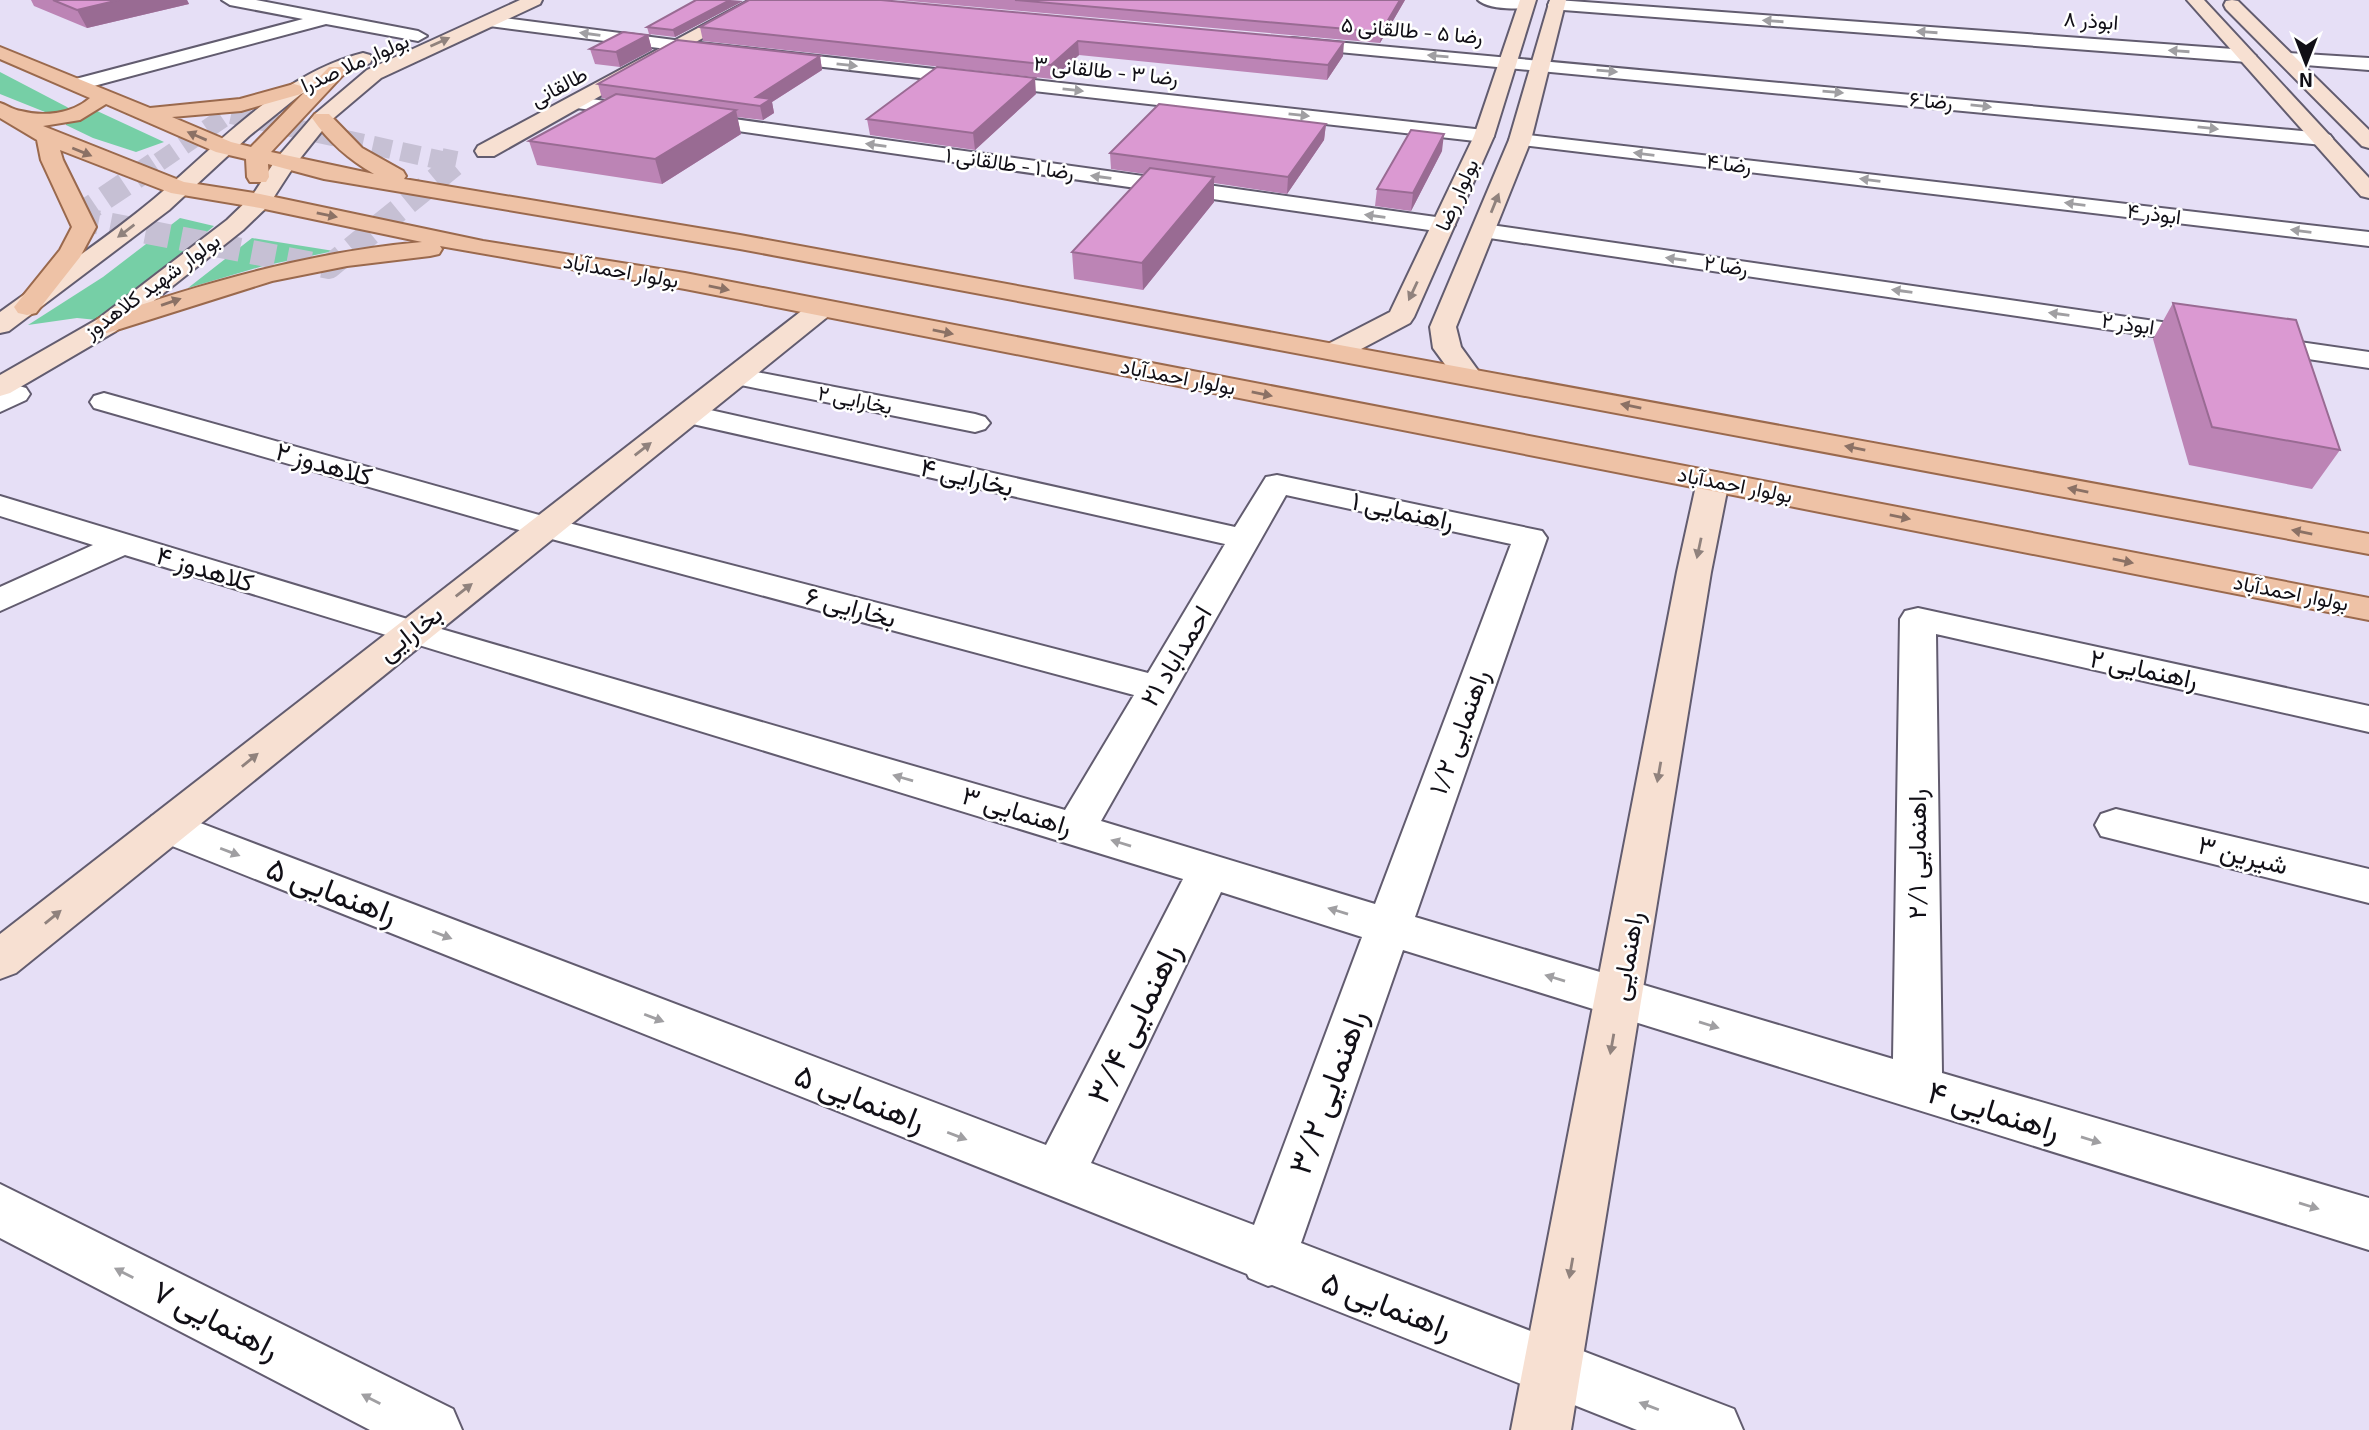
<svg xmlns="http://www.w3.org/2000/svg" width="2369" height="1430" font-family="'Exo 2',Vazirmatn,sans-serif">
<rect width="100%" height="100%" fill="#e6dff6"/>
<path fill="#76cfa6" d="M0,72L67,107L72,111L50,114L0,94Z
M95,110L164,142L136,152L93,138L66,125V123L86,117Z
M180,218L214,226L136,292L97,320L77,318L28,325L103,277Z
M252,238L334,251L263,266L188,288Z"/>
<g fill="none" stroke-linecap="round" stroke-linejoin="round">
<path stroke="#c6c0d4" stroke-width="19" stroke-dasharray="19 10" stroke-linecap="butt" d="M159,162L229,114L449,162"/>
<path stroke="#c6c0d4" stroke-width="24" stroke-dasharray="24 12" stroke-linecap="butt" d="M441,160L456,163
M75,218L329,267L456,163
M75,218L161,160"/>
<defs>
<path id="street" d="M222,0H256L418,31L427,36L418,41L326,24L75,91L65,85L68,81L303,19L230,5Z
M1478,0H1532L1534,3C1525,12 1487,9 1478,0Z
M1557,0L2247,50L2256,56L2247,62L1550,9L1548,5L1550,1Z
M488,16L682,41L1484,130L1491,132L1494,136L1491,140L1484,142L682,51L482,25L479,21Z
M1292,38L2323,133L2330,135L2333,139L2330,143L2323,145L1286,47L1283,43L1286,39Z
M2288,53L2369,58V70L2281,63L2279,59Z
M577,97L1443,218L1451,220L1455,225L1451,230L1443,232L570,107L567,103L570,99Z
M1520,134L2369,232V246L1513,144L1509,140L1513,136Z
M1484,224L2369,352V368L1476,236L1472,231L1476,226Z
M736,368L975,414L985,417L990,423L985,429L975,432L726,382L722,376L726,370Z
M16,385L26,388L30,394L26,400L0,412V391Z
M104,393L557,520L1148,673L1225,544L688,423L678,420L673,414L678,408L688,405L1235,527L1266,477L1277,475L1542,531L1547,538L1415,917L1893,1059L1900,619L1905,611L1918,608L2369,706V732L1936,634L1942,1073L2369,1198V1250L1403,950L1301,1243L1734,1409L1743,1430H1637L1272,1285L1268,1286L1249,1278L1247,1274L152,838L146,827L152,816L167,811L182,816L1046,1145L1183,879L125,555L0,611V587L93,545L0,516V496L424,624L1065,810L1134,695L533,534L94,408L90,402L94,396ZM1286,495L1511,544L1375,904L1101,821ZM1221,892L1362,937L1254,1225L1091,1163Z
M2116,809L2369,869V903L2101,836L2095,825L2101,814Z
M0,1184L453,1409L462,1430H370L0,1238Z"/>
<path id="secondary" d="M520,0H542L540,4L381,78L329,122L294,166L268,206L243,230L116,331L10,393L0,396V375L98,319L227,220L252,196L277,158L315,114L367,70Z
M750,0H770L494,156H478L475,151L478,146Z
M1520,0H1536L1494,136L1414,317L1410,323L1346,357L1336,359L1326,357L1322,351L1326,345L1390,312L1474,136Z
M1550,0H1566L1531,140L1456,327L1461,347L1482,376L1478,382L1468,384L1458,382L1433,348L1430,327L1509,140Z
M2187,0H2204L2369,178V198L2361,196Z
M2232,0L2238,1L2369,130V148L2362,146L2226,9L2224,5L2226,1Z
M363,53L370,55L372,59L370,63L301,94L249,136L169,210L9,331L0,333V312C51,275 106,239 155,198C218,145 280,74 363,53Z
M822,300L831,302L835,308L831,314L16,973L0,979V934L813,302Z
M1713,472L1724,474L1729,481L1711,572L1571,1430H1511L1677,572L1697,481L1702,474Z"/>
<path id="primary" d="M0,47L150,108L240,99L294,84L301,86L304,90L301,94L241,111L172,117L231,142L251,147L329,67H343L345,71L343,75L271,152L374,174C348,159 329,142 312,118L315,114H329L362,148L403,171L406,176L404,179L740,235L2369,534V554L740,249L324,179L268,164L269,177L266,182H250L247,177L246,159L216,152L106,104L80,120L43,126L184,182L260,194L483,241L685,273L2369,598V620L685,289L440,246L442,249L439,254L430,256L347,266L272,281L107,333L98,331L94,325L98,319C204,283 310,252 422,242L260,208L171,193L60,150L63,160L96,227L80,257L36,313L27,315L18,313L14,307L60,250L72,227L41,160L37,140L0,118V103C7,105 13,110 21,111C44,117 72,114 90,98L0,59Z"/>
</defs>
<use href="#street" stroke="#625c6f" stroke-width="4"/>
<use href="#secondary" stroke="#625c6f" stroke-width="4"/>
<use href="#primary" stroke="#9a694d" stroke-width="4"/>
<use href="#street" fill="#fff" fill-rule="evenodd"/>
<use href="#secondary" fill="#f7e0d2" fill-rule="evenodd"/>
<use href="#primary" fill="#eec2a6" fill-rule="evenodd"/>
</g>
<path fill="#bc84b5" d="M31,0H187L189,4L87,28L34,6Z
M696,0L743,1L675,37L649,34L647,27Z
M749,0L1343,56L1327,80L1079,55L1052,79L703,41L700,27Z
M898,0H1405L1380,43Z
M648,35L652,50L620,67L595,64L590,49Z
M820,56L822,70L772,102L774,113L763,120L737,117L741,134L662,184L537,165L529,141L607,99L602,98L598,84Z
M1036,94L975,150L870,135L867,119Z
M1326,124L1324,140L1287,194L1214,183V202L1143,290L1074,279L1072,252L1145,174L1111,169L1110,153Z
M1442,151L1411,211L1375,206L1377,189Z
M2173,303L2340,450L2312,489L2189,465L2153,339Z"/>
<path fill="#996b93" d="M119,0H187L189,4L87,28L77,10Z
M730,0L743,1L675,37L673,30Z
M1400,0H1405L1380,43L1381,32Z
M648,35L652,50L620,67L616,52Z
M1078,41L1079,55L1052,79L1051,65Z
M1344,42L1343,56L1327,80L1328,65Z
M820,56L822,70L772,102L774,113L763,120L760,106L756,97Z
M1035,78L1036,94L975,150L973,133Z
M736,110L741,134L662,184L655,159Z
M1326,124L1324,140L1287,194L1288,177Z
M1444,134L1442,151L1411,211L1413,193Z
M1214,177V202L1143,290L1142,263Z"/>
<path fill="#db99d2" stroke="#996b93" stroke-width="2" d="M53,0H119L77,10Z
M696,0H730L673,30L647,27Z
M749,0H881L1344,42L1328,65L1078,41L1051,65L700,27Z
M1015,0H1400L1381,32Z
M623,32L648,35L616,52L590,49Z
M677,40L820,56L756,97L771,99L760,106L598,84Z
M937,67L1035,78L973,133L867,119Z
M616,94L736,110L655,159L529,141Z
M1159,104L1326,124L1288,177L1110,153Z
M1411,130L1444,134L1413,193L1377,189Z
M1150,168L1214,177L1142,263L1072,252Z
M2173,303L2296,320L2340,450L2212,427Z"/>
<defs><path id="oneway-solid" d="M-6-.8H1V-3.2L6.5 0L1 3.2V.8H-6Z" transform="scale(1.75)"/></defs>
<g fill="#a09fa2">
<use href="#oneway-solid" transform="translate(1773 21) rotate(-176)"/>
<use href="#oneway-solid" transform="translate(1927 32) rotate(-176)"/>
<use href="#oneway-solid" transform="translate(590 34) rotate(-172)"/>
<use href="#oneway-solid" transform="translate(2179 51) rotate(-176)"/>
<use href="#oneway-solid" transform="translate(1438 56) rotate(-175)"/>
<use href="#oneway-solid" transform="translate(847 65) rotate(6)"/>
<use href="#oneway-solid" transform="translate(1607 71) rotate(5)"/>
<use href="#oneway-solid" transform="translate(1073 90) rotate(6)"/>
<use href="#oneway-solid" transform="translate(1833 92) rotate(5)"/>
<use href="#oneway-solid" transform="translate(1981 106) rotate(6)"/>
<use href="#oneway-solid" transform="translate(1299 115) rotate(6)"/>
<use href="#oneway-solid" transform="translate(2208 128) rotate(6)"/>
<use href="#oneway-solid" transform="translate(876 145) rotate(-172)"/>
<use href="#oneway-solid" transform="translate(1644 154) rotate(-173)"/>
<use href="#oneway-solid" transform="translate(1101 177) rotate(-172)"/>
<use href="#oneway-solid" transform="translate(1870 180) rotate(-173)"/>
<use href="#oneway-solid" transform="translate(2075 204) rotate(-173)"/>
<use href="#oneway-solid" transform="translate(1375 216) rotate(-172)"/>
<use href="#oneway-solid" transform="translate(2301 231) rotate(-173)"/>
<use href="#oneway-solid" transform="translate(1676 259) rotate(-172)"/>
<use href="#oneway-solid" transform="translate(1902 291) rotate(-172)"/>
<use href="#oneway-solid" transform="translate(2059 314) rotate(-172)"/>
<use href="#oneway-solid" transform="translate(903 778) rotate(-164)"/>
<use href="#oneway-solid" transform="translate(1121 843) rotate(-163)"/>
<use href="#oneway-solid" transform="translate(230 852) rotate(21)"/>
<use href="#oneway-solid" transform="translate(1338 911) rotate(-163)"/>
<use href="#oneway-solid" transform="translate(442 935) rotate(21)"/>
<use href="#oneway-solid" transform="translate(1555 978) rotate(-163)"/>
<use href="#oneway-solid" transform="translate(654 1018) rotate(21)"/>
<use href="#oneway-solid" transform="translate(1709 1025) rotate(17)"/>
<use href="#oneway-solid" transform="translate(957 1136) rotate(21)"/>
<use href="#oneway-solid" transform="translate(2091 1140) rotate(17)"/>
<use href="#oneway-solid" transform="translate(2309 1206) rotate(17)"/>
<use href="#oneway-solid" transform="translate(124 1273) rotate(-153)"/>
<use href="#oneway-solid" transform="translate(371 1399) rotate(-153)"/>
<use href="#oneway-solid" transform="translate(1649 1406) rotate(-159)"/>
</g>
<g fill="#90827d">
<use href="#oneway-solid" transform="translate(440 42) rotate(-24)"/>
<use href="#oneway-solid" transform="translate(1495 203) rotate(-68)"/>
<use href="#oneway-solid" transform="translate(126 231) rotate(143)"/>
<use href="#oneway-solid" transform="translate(1413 291) rotate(115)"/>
<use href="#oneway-solid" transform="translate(643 449) rotate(-38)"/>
<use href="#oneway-solid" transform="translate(1699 548) rotate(102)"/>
<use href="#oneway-solid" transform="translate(464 590) rotate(-38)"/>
<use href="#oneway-solid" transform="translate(250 760) rotate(-39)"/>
<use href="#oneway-solid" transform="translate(1659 772) rotate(100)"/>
<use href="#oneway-solid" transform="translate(53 917) rotate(-39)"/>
<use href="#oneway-solid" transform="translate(1612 1044) rotate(100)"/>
<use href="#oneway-solid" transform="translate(1571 1268) rotate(100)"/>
</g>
<g fill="#8b7165">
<use href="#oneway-solid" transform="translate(197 136) rotate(-157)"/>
<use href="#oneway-solid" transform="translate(82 152) rotate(22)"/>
<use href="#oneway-solid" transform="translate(327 215) rotate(12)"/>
<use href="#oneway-solid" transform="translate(719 288) rotate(11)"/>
<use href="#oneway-solid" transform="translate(171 302) rotate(-19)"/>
<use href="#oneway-solid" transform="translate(943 332) rotate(11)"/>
<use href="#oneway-solid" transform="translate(1262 394) rotate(11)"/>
<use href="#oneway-solid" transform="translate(1631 406) rotate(-169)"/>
<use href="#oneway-solid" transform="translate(1855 448) rotate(-169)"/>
<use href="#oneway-solid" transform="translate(2078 490) rotate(-169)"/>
<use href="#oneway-solid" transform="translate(1900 517) rotate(11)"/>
<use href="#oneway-solid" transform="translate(2302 532) rotate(-169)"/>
<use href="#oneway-solid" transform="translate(2123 561) rotate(11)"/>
</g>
<g text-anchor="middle" stroke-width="5" stroke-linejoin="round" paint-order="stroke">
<g font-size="21" fill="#110f16" stroke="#fff">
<text transform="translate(2091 21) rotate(4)" y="7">ابوذر ۸</text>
<text transform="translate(1412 31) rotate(5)" y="7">رضا ۵ - طالقانی ۵</text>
<text transform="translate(355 63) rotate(-24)" y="7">بولوار ملا صدرا</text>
<text transform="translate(1106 71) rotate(6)" y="7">رضا ۳ - طالقانی ۳</text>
<text transform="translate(559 87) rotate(-28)" y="7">طالقانی</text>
<text transform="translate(1931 101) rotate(5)" y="7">رضا ۶</text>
<text transform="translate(1010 164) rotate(8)" y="7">رضا ۱ - طالقانی ۱</text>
<text transform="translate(1729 164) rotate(7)" y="7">رضا ۴</text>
<text transform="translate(1457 195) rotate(-66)" y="7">بولوار رضا</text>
<text transform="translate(2154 214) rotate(7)" y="7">ابوذر ۴</text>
<text transform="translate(1726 266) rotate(8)" y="7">رضا ۲</text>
<text transform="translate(621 271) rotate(10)" y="7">بولوار احمدآباد</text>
<text transform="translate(152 286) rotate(-36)" y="7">بولوار شهید کلاهدوز</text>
<text transform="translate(2128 324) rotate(8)" y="7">ابوذر ۲</text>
<text transform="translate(1178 377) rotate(11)" y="7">بولوار احمدآباد</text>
<text transform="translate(855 400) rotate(11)" y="7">بخارایی ۲</text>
<text transform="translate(1735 485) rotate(11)" y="7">بولوار احمدآباد</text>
<text transform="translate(2291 593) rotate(11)" y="7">بولوار احمدآباد</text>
</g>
<g font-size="26" fill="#110f16" stroke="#fff">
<text transform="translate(324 464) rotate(16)" y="9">کلاهدوز ۲</text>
<text transform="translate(967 477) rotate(13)" y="9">بخارایی ۴</text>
<text transform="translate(1403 511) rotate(12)" y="9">راهنمایی ۱</text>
<text transform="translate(205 569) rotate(17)" y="9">کلاهدوز ۴</text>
<text transform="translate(851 607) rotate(15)" y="9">بخارایی ۶</text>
<text transform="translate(410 633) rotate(-38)" y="9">بخارایی</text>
<text transform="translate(1176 656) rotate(-59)" y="9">احمداباد ۲۱</text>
<text transform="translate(2144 669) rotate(12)" y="9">راهنمایی ۲</text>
<text transform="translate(1459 732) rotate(-70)" y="9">راهنمایی ۱/۲</text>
<text transform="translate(1017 811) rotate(17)" y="9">راهنمایی ۳</text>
<text transform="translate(1917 854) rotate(-90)" y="9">راهنمایی ۲/۱</text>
<text transform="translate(2243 855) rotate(14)" y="9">شیرین ۳</text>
<text transform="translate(1627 956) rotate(-80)" y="9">راهنمایی</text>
</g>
<g font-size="32" fill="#110f16" stroke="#fff">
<text transform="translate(332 891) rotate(21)" y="11">راهنمایی ۵</text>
<text transform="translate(1134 1023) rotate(-64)" y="11">راهنمایی ۳/۴</text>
<text transform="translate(1328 1092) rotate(-70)" y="11">راهنمایی ۳/۲</text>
<text transform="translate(860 1098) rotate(21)" y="11">راهنمایی ۵</text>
<text transform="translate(1994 1111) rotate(17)" y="11">راهنمایی ۴</text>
<text transform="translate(1387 1305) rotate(21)" y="11">راهنمایی ۵</text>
<text transform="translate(216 1320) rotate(27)" y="11">راهنمایی ۷</text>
</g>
</g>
<g transform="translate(2306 63) rotate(180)" stroke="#ffffff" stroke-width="5" paint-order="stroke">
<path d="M0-5L12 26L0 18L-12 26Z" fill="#110f16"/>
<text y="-10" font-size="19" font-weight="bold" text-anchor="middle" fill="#110f16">N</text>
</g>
</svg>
